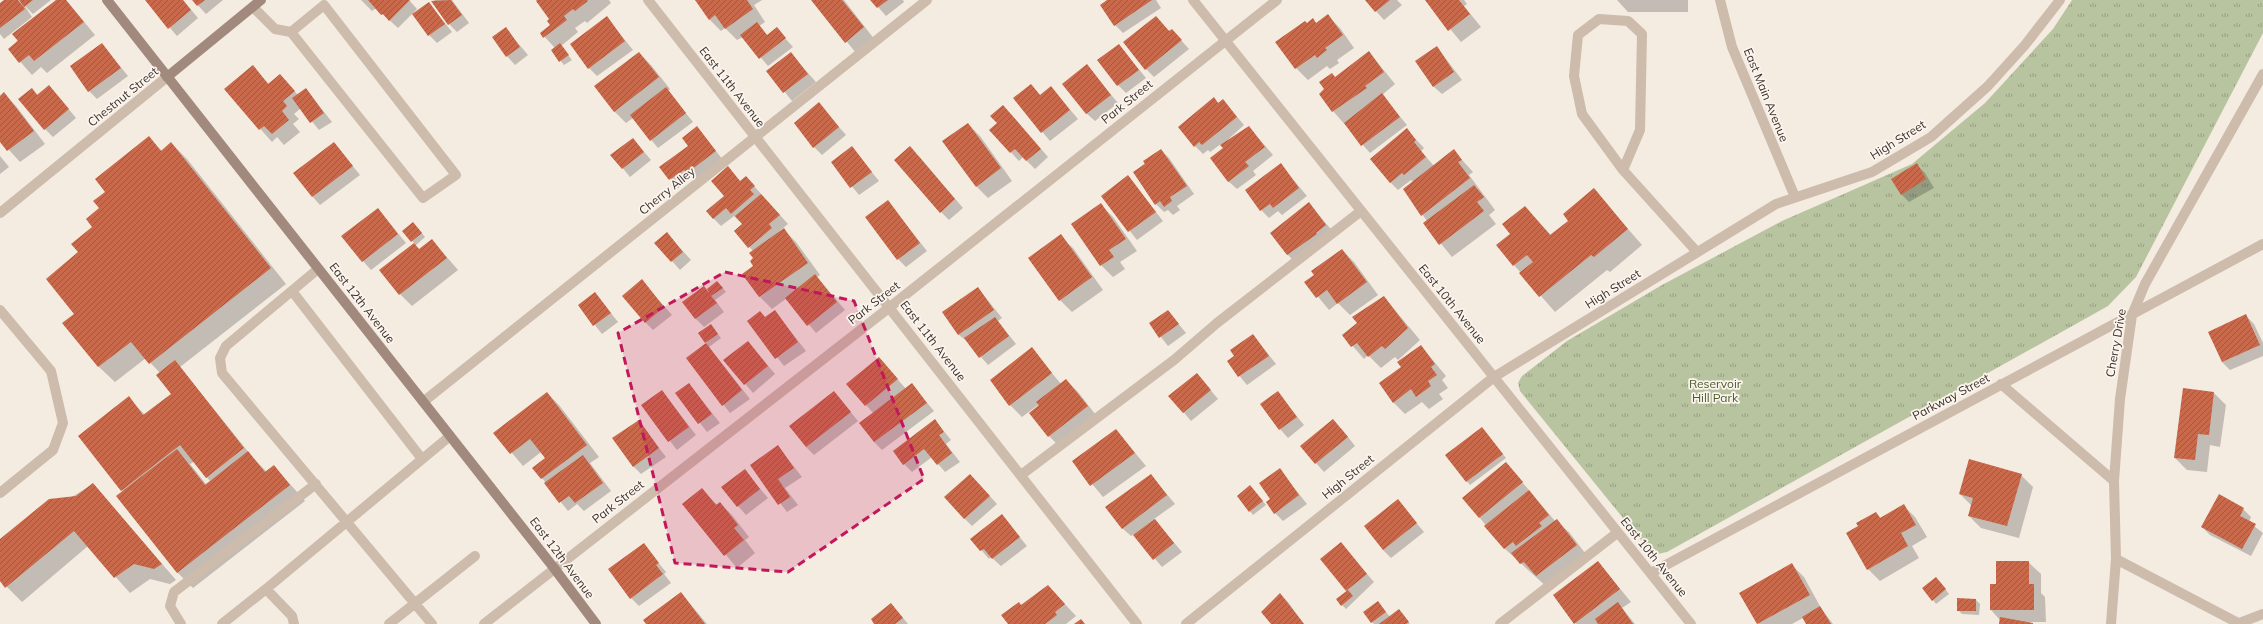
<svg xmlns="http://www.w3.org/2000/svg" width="2263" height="624" font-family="Mulish,sans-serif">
<defs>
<pattern id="park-tufts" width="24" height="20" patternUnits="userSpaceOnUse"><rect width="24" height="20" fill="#b8c4a0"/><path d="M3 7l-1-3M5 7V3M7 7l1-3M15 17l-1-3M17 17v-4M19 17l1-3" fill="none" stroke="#97a083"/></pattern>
<pattern id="building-hatch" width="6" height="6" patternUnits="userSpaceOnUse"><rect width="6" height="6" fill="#c8694b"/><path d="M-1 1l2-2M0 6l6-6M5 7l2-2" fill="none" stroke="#a4573f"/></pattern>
</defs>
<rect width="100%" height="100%" fill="#f4ebe1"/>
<path fill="url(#park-tufts)" d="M2072,0H2263V33L2136,277L2108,306L1667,552L1653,555L1520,391L1518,383L1522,376L1567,341L1662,285L1782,221L1912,164L1985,103L2053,29Z"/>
<path fill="#0003" fill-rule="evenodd" d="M5,0H18L22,4L21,0H51L33,14L24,5L32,17L4,39L0,34V4Z
M57,0H66L95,35L47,73L41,67L32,75L9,49Z
M146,0H183L198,18L177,36Z
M193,0H223L206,14Z
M361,0H409L417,9L398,28L376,8L372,11Z
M434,0H452L469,23L457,32L449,24Z
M539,0H609L611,3L587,23L585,21L575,28L578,32L561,46L572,60L564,65L552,50L555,48L541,33L552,26L551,19Z
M697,0H762L754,5L765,22L759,26L768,36L777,29L793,47L768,66L743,37L737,40L725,28L721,31L709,19Z
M812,0H844L875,40L857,54Z
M872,0H903L904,2L886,16Z
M1109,0H1156L1161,8L1123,33L1115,25Z
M1366,0H1397L1402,5L1384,20Z
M1426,0H1464L1467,4L1464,6L1481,27L1461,42Z
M1617,0H1688V12H1628Z
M429,3L452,32L437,43L429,35Z
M1328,16L1340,28L1354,48L1337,60L1339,63L1330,69L1327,66L1308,80L1296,68L1307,24H1317Z
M1156,17L1170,32L1172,30L1189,49L1154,77L1146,69Z
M607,18L633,50L597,76L589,68Z
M506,29L528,55L515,65L507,56Z
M102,44L128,76L97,99L89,91Z
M1119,45L1146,78L1126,93L1118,85Z
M1437,47L1462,80L1442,94L1433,86Z
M1369,52L1395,84L1382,95L1407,125L1370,153L1333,111L1335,78Z
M639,53L651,65L670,89L668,91L693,122L658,148L633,118L626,123L614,111Z
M791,54L816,82L792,101L768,71Z
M252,66L269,84L280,75L298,95L306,89L332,122L319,130L301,108L294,114L299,119L293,124L300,132L284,145L277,137L272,142L225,89Z
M1087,66L1118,103L1095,121L1086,113Z
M1051,87L1078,119L1050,141L1015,99L1040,96Z
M32,89L38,95H57L76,118L53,137L45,129Z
M4,94L16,106L45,144L20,162L0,140V97Z
M1214,99L1219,104L1223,100L1244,125L1223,144L1249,127L1273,155L1253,171L1256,175L1237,189L1228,181L1224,148L1221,144L1210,152L1208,150L1203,154L1195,146Z
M819,104L846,135L822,155L814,147Z
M1011,114L1048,157L1035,169L1023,157L1019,161L991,130Z
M968,124L980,136L1012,181L988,198L976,186Z
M697,127L723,160L695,181L692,177L678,188L661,167L689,146Z
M1407,130L1424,148L1421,151L1434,166L1454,151L1473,172L1469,175L1495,210L1489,215L1496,224L1452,257L1424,223L1427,221L1404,189L1413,182L1411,180L1398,190L1390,182Z
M149,138L162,151L171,143L187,159L286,284L180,367L254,459L267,472L274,466L305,501L193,588L178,573L118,496L124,492L79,436L129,398L145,415L172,394L160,373L146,358L115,382L99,367L64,323L75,314L80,253L94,227L106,192ZM194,462L210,481L206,484L190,464Z
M633,139L651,160L630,177L612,155Z
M334,143L360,175L320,205L312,196Z
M852,148L879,181L859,195L832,162Z
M1161,150L1169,158L1194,194L1177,206L1180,210L1173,215L1168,210L1164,212L1156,204L1134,172Z
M918,155L963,208L949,220L941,212Z
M0,156L9,167L0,174Z
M1281,165L1307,196L1282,215L1278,211L1269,218L1261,210Z
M1917,165L1925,173L1934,188L1909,202L1901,194Z
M1128,177L1163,221L1137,240L1102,196Z
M741,182L754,186L788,224L777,233L784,230L796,242L820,275L817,277L845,310L816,333L787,298L772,309L760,297L744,274L755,266L754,259L753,251L735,231L744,224L741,220L739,221L734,216L721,226L713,218Z
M1594,190L1642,245L1610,272L1607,270L1555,312L1514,265L1511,234L1525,207L1551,235L1569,221Z
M888,202L927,251L906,267L898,259Z
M1309,203L1334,233L1295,262L1287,254Z
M1101,205L1113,217L1137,251L1120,262L1125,269L1113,277L1101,265L1073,224Z
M378,209L406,243L371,270L363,261Z
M417,227L425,237L415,246L419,250L432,240L458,270L412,306L400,294L415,244L403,231Z
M667,234L691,260L680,270L656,243Z
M1060,236L1073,248L1103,290L1072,312L1060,300Z
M1342,250L1354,262L1378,295L1350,315L1338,303L1329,310L1306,282Z
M642,281L672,315L653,330L645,322Z
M721,286L726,292L715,300L724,312L704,327L696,319L704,288L710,294Z
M978,288L1002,318L998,321L1016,344L988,365L968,342L959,335L943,312Z
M595,293L618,322L602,334L579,305Z
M1384,297L1420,340L1398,360L1395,357L1381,368L1368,355L1364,359L1343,335L1358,323Z
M775,311L806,351L784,366L749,321L765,318Z
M1168,311L1186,333L1168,346L1150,323Z
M2246,316L2254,324L2263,343V356L2230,370L2222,362L2209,332Z
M714,329L721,338L709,347L750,399L730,413L687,358L707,343L700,334Z
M1253,335L1276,364L1247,385L1228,362L1235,356Z
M748,342L775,374L753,393L725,360Z
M1421,346L1446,376L1442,380L1448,388L1439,394L1443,399L1429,409L1422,402L1405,414L1393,402L1403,367Z
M1032,349L1061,384L1066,380L1078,392L1099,419L1061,448L1049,436L1038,405L1022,417L1010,405Z
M879,358L906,389L912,385L934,411L882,450L874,442L873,413L848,384Z
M1197,374L1218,399L1191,421L1170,396Z
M689,384L720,423L707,432L677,393Z
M662,391L696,435L677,450L643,406Z
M834,392L858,421L814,455L806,447Z
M1277,392L1304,425L1288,438L1280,429Z
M547,393L559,405L599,457L590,463L611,491L584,511L577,504L568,511L534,468L546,459L541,452L523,466L495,433Z
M2214,393L2226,405L2220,447L2210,445L2207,472L2187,470L2175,458Z
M935,420L951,440L946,444L960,462L945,472L932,457L912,472L904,464Z
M638,421L666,457L641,474L633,466Z
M1341,428L1355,446L1324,472L1301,446Z
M1116,430L1146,466L1103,497L1073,461Z
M1485,432L1506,458L1470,485L1446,456Z
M778,446L802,477L785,488L798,505L787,512L751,465Z
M1506,463L1555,521L1569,532L1588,557L1548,588L1504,548L1464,498Z
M1279,469L1307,504L1283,521L1275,513L1272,499Z
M744,470L768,498L746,515L722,488Z
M1151,475L1175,504L1154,519L1182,552L1162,567L1134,534L1131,536L1122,528Z
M2021,475L2033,487L2019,538L1981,528L1969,516L1972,506L1960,494Z
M978,483L997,504L972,526L964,518Z
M93,484L176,580L170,584L150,579L130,593L88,546L22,602L0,580V541Z
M702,489L717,505L720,503L732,515L749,537L745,540L755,553L737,568L683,504Z
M1254,491L1266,505L1253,515L1250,511Z
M1398,501L1424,532L1391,558L1383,550Z
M1903,505L1915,517L1927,537L1912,546L1919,558L1880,581L1868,569L1876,513L1881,518Z
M2243,509L2251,517L2249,522L2263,533L2251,556L2210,535L2202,527Z
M1002,516L1027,546L1001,566L991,557L989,559L972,539Z
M643,544L666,572L664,574L671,583L639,606L631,598Z
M1341,544L1374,582L1346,609L1342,605L1348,592L1321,559Z
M1598,562L1631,602L1622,608L1635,624H1576L1554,595Z
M2028,562L2041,574V593L2045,597L2046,622H2026L2032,624H2000V620L1991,610L1997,585Z
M1792,565L1804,577L1821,608L1833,624H1807L1803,618L1792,624H1758L1741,593Z
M1940,582L1949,594L1936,604L1933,600Z
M1048,586L1076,616L1066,624H1009L1021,606Z
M681,593L707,624H648Z
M1280,594L1288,602L1304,624H1273Z
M1976,600L1980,604L1979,615L1962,614L1958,610Z
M1378,602L1390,617L1403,614L1410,624H1374L1372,622Z
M891,605L899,613L908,624H875Z"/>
<path fill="url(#building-hatch)" d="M4,0H18L25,9L0,28V3Z
M19,0H33L24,7Z
M56,0H66L84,22L34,61L29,55L19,63L8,49L18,41L12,34Z
M145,0H183L191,10L168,29Z
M192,0H205L197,6Z
M368,0H410L389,21L383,14L381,15Z
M451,0L462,15L448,25L431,1Z
M537,0H587L588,1L575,11L573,9L564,16L567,20L543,38L540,33L550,25L547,21L549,19L536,1Z
M695,0H747L753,9L725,29L715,15L709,20Z
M811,0H842L864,27L845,43Z
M870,0H888L877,8Z
M1107,0H1152L1114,26L1100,5Z
M1365,0H1390L1375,12Z
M1425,0H1459L1470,14L1448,31Z
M429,2L445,24L428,36L412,14Z
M1328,14L1343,35L1325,48L1327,50L1317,58L1315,55L1295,69L1275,42L1305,21L1307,23L1313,18L1316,23Z
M607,16L625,41L588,69L570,44Z
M1156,16L1169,31L1172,29L1182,40L1145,70L1123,42Z
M757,22L767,35L777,27L786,38L759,59L740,35Z
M506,27L520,47L506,57L492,37Z
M102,43L121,68L88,92L70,66Z
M560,43L569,55L559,62L551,50Z
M1119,44L1139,70L1117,86L1097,60Z
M1437,46L1454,72L1433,87L1415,61Z
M1369,51L1384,72L1365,86L1367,88L1332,112L1319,94L1324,89L1319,82L1332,73L1335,77Z
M639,52L659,77L614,112L594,86Z
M791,52L808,74L783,93L766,71Z
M1087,64L1111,95L1086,114L1062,84Z
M253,65L268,84L280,74L295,91L283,101L287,106L282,111L289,120L272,134L264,126L259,130L224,89Z
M1031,84L1040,95L1051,86L1070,110L1041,133L1013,98Z
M49,85L69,109L44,130L18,99L32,88L37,95Z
M666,87L686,113L650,141L630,115Z
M306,88L324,113L310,123L292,98Z
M4,92L34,131L7,151L0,142V96Z
M1382,93L1400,117L1361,146L1344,123Z
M1214,97L1218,103L1223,99L1237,117L1202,145L1199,142L1194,147L1178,127Z
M819,102L839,127L813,148L794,123Z
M1003,105L1041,149L1026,161L1015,149L1010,153L989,130L997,123L990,116Z
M968,123L1001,168L976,187L942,141Z
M697,126L716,151L687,173L684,170L669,180L659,167L688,146L682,138Z
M1249,126L1265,147L1245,162L1249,166L1228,182L1210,158L1223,148L1220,145Z
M1407,128L1416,140L1414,142L1426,157L1404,175L1402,173L1390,183L1370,159Z
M149,136L161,151L171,142L271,268L149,364L131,342L98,367L62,323L74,314L46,279L78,252L71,244L92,227L86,219L99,208L93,201L105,192L95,179Z
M633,138L644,152L622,169L610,155Z
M334,142L353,166L312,197L293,173Z
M852,146L872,172L850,188L831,162Z
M910,146L955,199L940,213L894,160Z
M1161,149L1187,186L1170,197L1172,201L1164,207L1160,201L1155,205L1133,172L1145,164L1143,161Z
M1454,149L1462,160L1458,162L1470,178L1421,216L1403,189Z
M1281,163L1299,188L1273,208L1270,204L1260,211L1245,190Z
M1917,163L1926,179L1901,195L1891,179Z
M728,166L740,181L746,176L755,186L750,190L754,194L731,214L726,208L713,219L706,211L724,196L711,181Z
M1128,175L1156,212L1128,232L1101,196Z
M1474,185L1484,197L1477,202L1484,211L1439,245L1423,223Z
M1594,188L1628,229L1594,257L1591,255L1539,297L1519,273L1533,262L1527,255L1513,266L1496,245L1510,234L1502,224L1525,206L1550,235L1568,221L1563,214Z
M761,194L780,215L769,224L772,228L748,248L734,231L742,224L735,216Z
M888,200L920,243L897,260L865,217Z
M1309,202L1326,225L1316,233L1317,234L1287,255L1270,233Z
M1101,203L1126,239L1109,250L1114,257L1100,266L1071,224Z
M378,208L398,234L362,262L341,236Z
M413,222L422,233L411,242L402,231Z
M784,228L808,263L759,297L742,274L753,266L750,261L753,258L749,253Z
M667,232L683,252L671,262L654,243Z
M1061,234L1092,277L1059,301L1028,258Z
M432,239L447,258L399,295L379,270L414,243L419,249Z
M1342,249L1367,282L1337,304L1327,290L1316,298L1304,282L1314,275L1311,271Z
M815,274L837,302L807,326L785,298Z
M642,279L664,307L645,323L622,296Z
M717,281L723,288L711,296L717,303L695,319L682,302L704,286L710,294L707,289Z
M978,287L994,310L958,335L942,312Z
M595,292L611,313L593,326L578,305Z
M1384,296L1408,328L1385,349L1382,346L1368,357L1357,343L1351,347L1342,335L1357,323L1352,317Z
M775,310L798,342L775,359L747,321L760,311L765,317Z
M1168,310L1179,324L1159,338L1149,323Z
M2246,314L2260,345L2222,362L2208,332Z
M995,317L1009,336L979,358L964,338Z
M711,324L718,334L705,343L698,333Z
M1253,334L1269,356L1238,377L1227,361L1234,356L1230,350Z
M748,341L768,366L744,385L723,360Z
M706,343L742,390L722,406L686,358Z
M1421,345L1435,364L1431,367L1437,375L1428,381L1431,386L1416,397L1411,389L1393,403L1379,383L1401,367L1397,362Z
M1032,347L1052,373L1009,406L990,380Z
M879,357L898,379L865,406L846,384Z
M175,360L244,448L206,478L180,445L121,491L78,436L129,396L143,415L171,394L156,375Z
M1197,373L1211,390L1183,413L1168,396Z
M1066,379L1088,406L1048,437L1029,413L1039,405L1036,402Z
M689,383L712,414L698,424L675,393Z
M912,383L927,403L874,442L859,423Z
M2183,388L2214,392L2209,435L2198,434L2195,460L2174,458Z
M662,390L689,427L668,442L641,405Z
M834,391L851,412L806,447L789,426Z
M1278,391L1297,417L1279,430L1260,404Z
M547,392L587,445L541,479L532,468L545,458L530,439L510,454L493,433Z
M935,419L944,432L939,435L952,453L937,465L924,449L903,465L893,451Z
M1333,419L1348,437L1315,464L1300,446Z
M639,420L659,448L633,467L612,438Z
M1482,427L1503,454L1466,482L1445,455Z
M1116,429L1135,453L1090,486L1072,461Z
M778,445L794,468L778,479L790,497L778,505L750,465Z
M177,449L205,485L248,451L265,472L274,465L290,485L177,573L116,496Z
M583,455L603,483L575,503L569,496L559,503L544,483Z
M1969,459L2022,474L2007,526L1968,516L1973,498L1959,494Z
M1506,462L1523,482L1479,518L1462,498Z
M1280,468L1299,495L1274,514L1266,502L1270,499L1259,483Z
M745,469L760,489L737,507L721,487Z
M970,474L990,496L964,519L944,497Z
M1151,474L1167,495L1122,529L1105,507Z
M93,483L162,564L154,569L134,564L114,578L74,531L5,588L0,581V539L49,499L76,496Z
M1250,485L1263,501L1249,512L1237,496Z
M702,488L716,505L720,502L738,525L734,528L744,540L724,556L682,504Z
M1529,490L1549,515L1539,523L1542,526L1516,546L1513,542L1504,549L1484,526Z
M2219,494L2244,508L2240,516L2256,524L2242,549L2201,527Z
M1398,499L1417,523L1383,550L1364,526Z
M1904,504L1916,525L1901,533L1908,546L1867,570L1846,533L1858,526L1856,523L1876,512L1880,518Z
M1002,514L1020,537L992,559L984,549L980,551L970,539Z
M1155,519L1174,543L1153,560L1133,535Z
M1557,519L1577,545L1536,576L1524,562L1520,564L1511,553Z
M1341,542L1367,574L1346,591L1320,559Z
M644,543L659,563L656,565L663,574L630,599L608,569Z
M1598,561L1620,589L1574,624L1553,595Z
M1996,561H2029V584H2034V610H1990V584H1996Z
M1792,563L1810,595L1757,624L1739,593Z
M1936,577L1946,589L1932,601L1922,588Z
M1048,585L1065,604L1055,612L1057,615L1045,624H1008L1001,615L1019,602L1021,605Z
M1348,590L1353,596L1341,606L1336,599Z
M681,592L705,624H646L643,620Z
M1280,593L1304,624H1271L1261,612Z
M1957,598L1976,599V611H1957Z
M1378,601L1386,612L1371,623L1363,612Z
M1618,602L1633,624H1598L1595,619Z
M891,603L903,618L895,624H874L871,619Z
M1820,606L1831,624H1806L1802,617Z
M1399,609L1409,622L1406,624H1379Z
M2000,617L2033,623V624H1999Z
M1081,619L1085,624H1074Z"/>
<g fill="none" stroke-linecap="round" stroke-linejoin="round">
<path stroke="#cdbbac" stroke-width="10" d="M253,7L275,29L291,32L423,198L456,175L324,5L291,32
M1623,170L1640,130L1642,34L1628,21L1599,19L1578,35L1574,76L1582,114L1623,170L1697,252
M318,269L226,346L220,358L222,373L432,624
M292,291L422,459
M0,310L51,371L63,423L53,450L0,493
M423,402L927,0
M1021,475L1174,360L1217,323L1361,211
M266,589L450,436
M181,624L170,606L174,592L316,484
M222,624L266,589L292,616L294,624
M389,624L475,556"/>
<path stroke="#cdbbac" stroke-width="10" d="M648,0L1137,624
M1193,0L1691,624
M1720,0L1732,47L1795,197
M0,213L167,77
M2001,384L2114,481
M2116,559L2238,623
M1651,573L2263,244
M484,624L890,307L1277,0
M1186,624L1494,377L1776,204L1872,172L1931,137L1988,86L2025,45L2060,0
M1500,624L1617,533
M2111,624L2116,559L2114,481L2120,399L2132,315L2145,284L2263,74
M2237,624L2263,614"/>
<path stroke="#a18a7d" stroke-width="10" d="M107,0L554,568L596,624
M167,77L261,0"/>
</g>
<path fill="#c2185b" fill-opacity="0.2" stroke="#c2185b" stroke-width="3" stroke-dasharray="8 5" stroke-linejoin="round" d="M725,272L854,301L924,479L788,572L675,563L618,333Z"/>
<g text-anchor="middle" stroke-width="3.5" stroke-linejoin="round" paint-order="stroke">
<g font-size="12" fill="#3b302b" stroke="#fbf5ee">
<text transform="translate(732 87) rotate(52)" y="4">East 11th Avenue</text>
<text transform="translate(1766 95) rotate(68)" y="4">East Main Avenue</text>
<text transform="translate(123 97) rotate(-39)" y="4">Chestnut Street</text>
<text transform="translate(1127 102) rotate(-39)" y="4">Park Street</text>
<text transform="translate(1898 140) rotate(-32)" y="4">High Street</text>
<text transform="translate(667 191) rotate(-39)" y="4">Cherry Alley</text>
<text transform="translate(1613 289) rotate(-32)" y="4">High Street</text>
<text transform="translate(362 303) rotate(52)" y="4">East 12th Avenue</text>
<text transform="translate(874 303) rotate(-38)" y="4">Park Street</text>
<text transform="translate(1452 304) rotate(51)" y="4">East 10th Avenue</text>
<text transform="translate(933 341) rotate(52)" y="4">East 11th Avenue</text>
<text transform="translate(2116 343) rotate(-80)" y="4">Cherry Drive</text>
<text transform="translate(1951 397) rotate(-28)" y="4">Parkway Street</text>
<text transform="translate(1348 477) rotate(-39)" y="4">High Street</text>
<text transform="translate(618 502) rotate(-38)" y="4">Park Street</text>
<text transform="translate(1654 557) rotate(51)" y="4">East 10th Avenue</text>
<text transform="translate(562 558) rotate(53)" y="4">East 12th Avenue</text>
</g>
<g font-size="12" fill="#4a5a2e" stroke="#fbf5ee">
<text x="1715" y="388">Reservoir<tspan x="1715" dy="14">Hill Park</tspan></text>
</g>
</g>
</svg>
